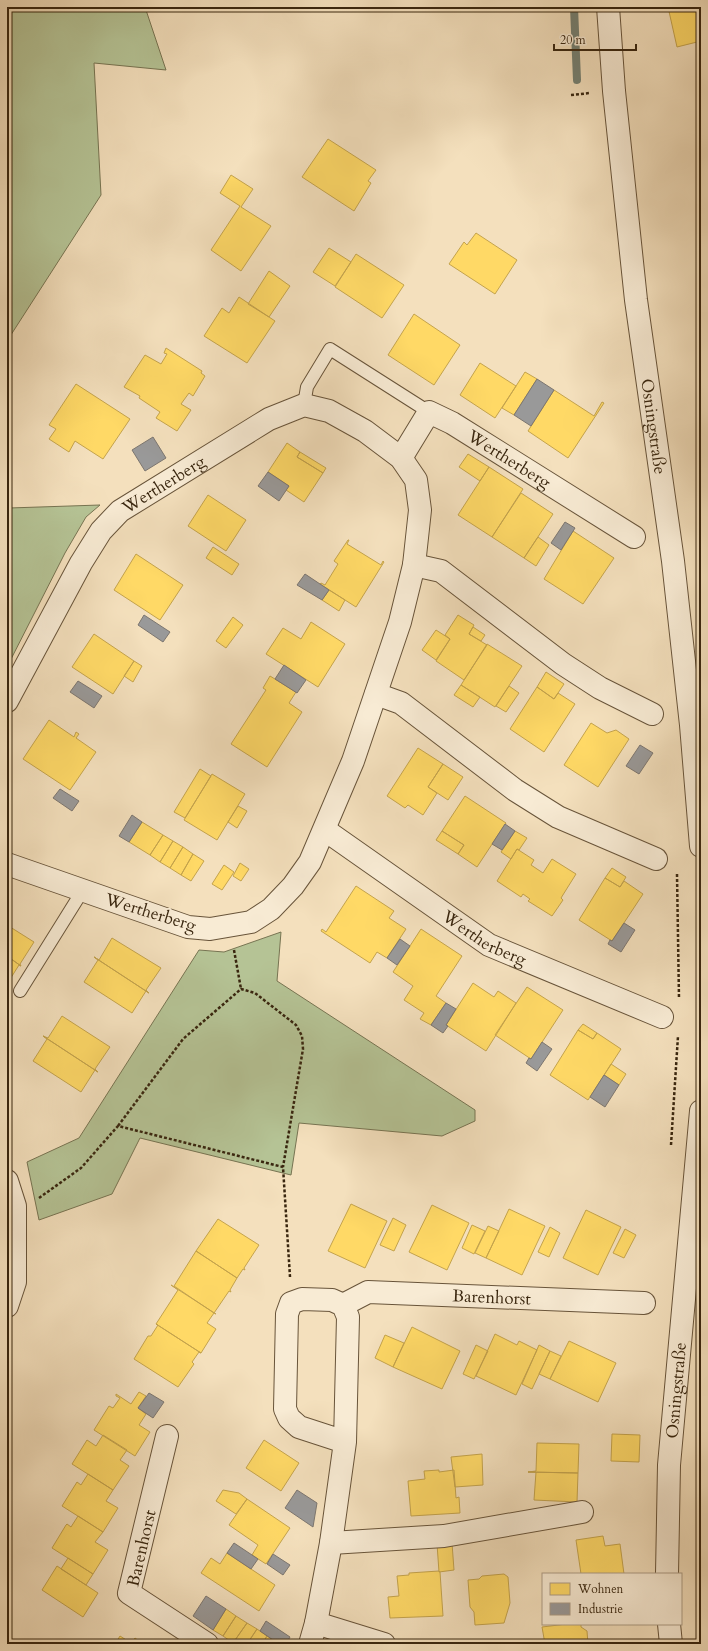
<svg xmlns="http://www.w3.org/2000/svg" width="708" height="1651" font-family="Cardo,serif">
<rect width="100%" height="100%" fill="#f4e0bd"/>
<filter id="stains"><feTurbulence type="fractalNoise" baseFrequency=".005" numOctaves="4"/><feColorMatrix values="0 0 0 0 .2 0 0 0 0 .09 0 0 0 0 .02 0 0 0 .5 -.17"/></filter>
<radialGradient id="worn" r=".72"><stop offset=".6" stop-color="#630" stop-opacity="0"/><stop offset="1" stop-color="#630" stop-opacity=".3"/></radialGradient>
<path fill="#b5c395" stroke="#777452" d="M7,7H145L166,70L94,63L101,195L7,341Z
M7,501L9,508L100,505L86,517L65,553L7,667Z
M281,932L277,981L475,1110V1121L442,1136L299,1123L291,1175L140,1138L112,1194L39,1220L27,1162L79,1138L199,950L224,952Z"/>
<path fill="#ffd966" stroke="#c4a34c" d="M668,7H701V41L677,47Z
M328,139L376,170L368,181L371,183L354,211L302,177Z
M231,175L253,189L241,207L271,226L241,271L211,250L240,206L220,193Z
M476,233L517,260L495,294L449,264L464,242L467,245Z
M329,248L351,262L335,286L313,272Z
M356,254L404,285L382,318L335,287Z
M269,271L290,286L269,317L248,304Z
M239,297L275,321L247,363L204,336L222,308L229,313Z
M414,314L460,345L434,385L388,355Z
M166,348L202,371L201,373L205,376L193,396L189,393L181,404L191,410L177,431L156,418L160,412L139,398L140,396L124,387L145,355L161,364L167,354L164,353Z
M480,363L516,386L495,418L460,395Z
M525,372L537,379L514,415L502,408Z
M76,384L130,419L103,459L75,441L69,452L49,439L56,429L49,425Z
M554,390L594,416L602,402L604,403L568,458L528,431Z
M287,443L300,452L297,457L323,473L304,502L286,490L289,486L268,472Z
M300,452L326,468L323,473L297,457Z
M468,454L489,467L480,481L459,467Z
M489,467L523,489L492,537L458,515Z
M521,493L553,514L524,558L492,537Z
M208,495L246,520L226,551L188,526Z
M573,531L614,558L583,604L544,579Z
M538,537L549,545L536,566L524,558Z
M348,540H349L347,544L381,565L383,561L384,562L356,607L320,584L321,583L325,585L338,564L334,561Z
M213,547L239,564L232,575L206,558Z
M136,554L183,585L160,620L114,590Z
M329,590L345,600L339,611L322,600Z
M458,615L474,625L469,634L487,645L464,680L436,661L450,639L445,635Z
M233,617L243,625L226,648L216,641Z
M311,622L345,644L318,687L266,654L283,628L301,639Z
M473,627L485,635L481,641L469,634Z
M436,630L450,639L436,660L422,650Z
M94,634L134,661L113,694L72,667Z
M487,644L522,666L495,707L461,685Z
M134,661L142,666L133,682L124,676Z
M546,672L564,684L554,699L537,687Z
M270,676L296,692L289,703L302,712L267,767L231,744L266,690L263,688Z
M461,685L480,697L473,707L454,695Z
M509,686L519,693L506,712L496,706Z
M537,687L554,699L558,693L575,704L544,752L510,729Z
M49,720L74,737L76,732L79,734L76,738L96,752L70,790L23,759Z
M591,723L607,733L616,730L629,739L598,787L564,765Z
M418,748L443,764L428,787L437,793L423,815L408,805L405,808L387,796Z
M443,764L463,777L448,800L428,787Z
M200,769L211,776L185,818L174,812Z
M212,774L245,794L217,840L184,820Z
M465,796L506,823L477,867L458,854L464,845L442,831Z
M238,806L247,811L237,828L228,822Z
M142,822L163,835L150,855L129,842Z
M442,831L464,845L458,854L436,840Z
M515,831L527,838L519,850L517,849L511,859L501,852Z
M163,835L173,841L160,862L150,855Z
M173,841L183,847L170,868L160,862Z
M183,847L193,854L181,875L170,868Z
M517,849L534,860L531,865L543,873L552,859L576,874L561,898L563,900L552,916L528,901L530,899L523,894L521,897L497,881Z
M193,854L204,861L191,881L181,875Z
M240,863L249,869L241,881L233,876Z
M224,865L234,872L222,890L212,884Z
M612,868L626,877L620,887L605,878Z
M605,878L620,887L624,881L643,894L612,941L579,920Z
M356,886L394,911L389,918L406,929L387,958L377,952L370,963L321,931L322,929L326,932Z
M7,925L34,942L20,964L21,966L7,956Z
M421,929L462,956L436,996L446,1003L431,1025L420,1019L424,1013L404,1000L413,986L393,972Z
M112,938L161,968L146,990L149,993L94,957L99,960Z
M7,956L21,966L19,965L7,984Z
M94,957L149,993L146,991L132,1013L84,982L98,960Z
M473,983L494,997L498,991L516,1003L486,1051L446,1025Z
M527,987L563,1010L531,1059L495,1035Z
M62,1016L110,1047L95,1069L98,1072L43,1036L48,1038Z
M583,1024L597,1033L593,1039L578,1030Z
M578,1030L593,1039L597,1033L621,1049L588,1100L550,1075Z
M43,1036L98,1072L95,1070L81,1092L33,1061L47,1039Z
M611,1064L626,1074L619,1085L604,1075Z
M351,1204L387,1221L365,1268L328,1251Z
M432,1205L469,1223L447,1270L409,1252Z
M509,1209L545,1226L522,1275L486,1258Z
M586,1210L621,1227L598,1275L563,1258Z
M393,1218L406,1225L394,1251L380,1245Z
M218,1219L259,1245L244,1268L245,1270L243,1269L237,1278L196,1251Z
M472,1225L485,1231L474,1254L462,1248Z
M488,1226L499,1231L486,1258L475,1253Z
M550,1227L560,1233L549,1257L538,1252Z
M625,1229L636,1235L624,1258L613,1253Z
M196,1251L237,1278L230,1290L231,1292L229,1291L214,1313L174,1286Z
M171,1285L216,1314L214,1313L207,1323L216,1329L201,1353L156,1324L178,1290Z
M156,1324L201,1353L199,1352L192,1362L194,1364L178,1387L134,1359L148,1336H151L158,1325Z
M412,1327L460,1351L442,1389L393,1367Z
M495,1334L517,1345L519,1341L537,1350L516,1395L476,1376Z
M385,1335L404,1343L393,1367L375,1358Z
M569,1341L616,1363L598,1402L550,1379Z
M476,1345L488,1351L474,1379L463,1374Z
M539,1345L550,1351L532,1389L522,1384Z
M550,1351L561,1356L550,1379L539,1374Z
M139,1392L146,1396L138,1408L146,1414L139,1425L150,1432L135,1456L94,1430L109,1406L113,1408L120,1398L116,1396V1394L131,1404Z
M612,1434L640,1435L639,1462L611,1461Z
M103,1435L127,1450L120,1460L129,1466L113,1490L72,1464L87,1440L96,1446Z
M264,1440L299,1463L281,1491L246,1468Z
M537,1443L579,1444L578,1473L528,1472L536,1471Z
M482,1454L483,1485L455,1487L451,1457Z
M439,1470V1472L454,1470L456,1498L459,1497L460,1513L411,1516L408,1481L425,1479L424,1471Z
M528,1472L578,1473L577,1502L534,1500L536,1472Z
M88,1474L113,1490L106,1501L118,1508L103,1532L62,1506L77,1482L81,1485Z
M223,1490L239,1493L247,1499L236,1514L216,1501Z
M247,1499L290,1528L266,1564L252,1555L258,1545L229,1525Z
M78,1516L103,1532L95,1542L108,1550L93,1574L52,1548L66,1525L67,1524L71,1527Z
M603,1536L605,1546L620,1544L624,1574H581L576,1540Z
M452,1543L454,1570L439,1572L437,1544Z
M227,1553L275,1585L259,1611L201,1573L211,1558L220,1564Z
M68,1558L93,1574L86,1585L61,1569Z
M57,1566L98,1593L83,1617L42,1590Z
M439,1571L440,1572L443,1616L390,1618L388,1597L399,1596L397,1576L409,1575V1573Z
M504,1574L508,1577L510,1603L504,1623L475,1625L474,1612L470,1607L468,1580L479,1579L482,1576Z
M226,1609L236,1616L223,1636L213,1630Z
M236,1616L247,1623L233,1643L223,1636Z
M247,1623L257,1629L247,1644H235L233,1643Z
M567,1624H581V1627L587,1631L588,1644H545L542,1627Z
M257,1629L267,1636L262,1644H247Z
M120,1636L131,1643L135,1638L143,1644H115Z
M267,1636L277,1643L276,1644H262Z"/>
<path fill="#999" stroke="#7c7670" d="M537,379L554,390L531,426L514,415Z
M153,437L166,458L145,471L132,450Z
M268,472L289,486L279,501L258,486Z
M565,522L575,528L561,550L551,543Z
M305,574L329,590L322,600L297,585Z
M144,615L170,632L163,642L138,625Z
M284,665L306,680L297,693L275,679Z
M78,681L102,696L94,708L70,692Z
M640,745L653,753L639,774L626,766Z
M60,789L79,801L72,811L53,798Z
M132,815L142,822L129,842L119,836Z
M505,824L515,831L502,850L492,844Z
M624,923L635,930L621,952L608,944L610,940L612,941Z
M400,939L410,946L397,965L387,958Z
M446,1003L456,1009L446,1025L448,1026L443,1033L431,1025Z
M542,1042L552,1049L537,1071L526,1063L529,1058L531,1059Z
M604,1075L619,1085L605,1107L590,1097Z
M149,1393L164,1402L153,1418L138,1408Z
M297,1490L317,1503L313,1527L285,1508Z
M234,1543L258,1559L251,1569L227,1553Z
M273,1554L290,1565L283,1575L267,1564Z
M206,1596L226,1609L213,1630L193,1616Z
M266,1621L290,1637L286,1644H279L260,1631Z"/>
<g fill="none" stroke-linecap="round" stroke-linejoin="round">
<path stroke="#748073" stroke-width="8" d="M574,7L577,80"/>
<defs>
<path id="service" d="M304,405L307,387L330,349L429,412
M20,991L83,890"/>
<g id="minor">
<path id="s1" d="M401,458L429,412L452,423L634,537"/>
<path d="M414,565L441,571L563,664L600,688L652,714"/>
<path d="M376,694L401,703L515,790L558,817L656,859"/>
<path id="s2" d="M7,701L81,563L101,531L120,511L269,419L304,405L329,411L365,431L401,458L416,480L420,510L414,565L400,622L353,761L310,862L293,886L271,909L251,922L210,929L188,927L7,864"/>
<path id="s3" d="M325,830L489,945L662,1017"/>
<path d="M7,1181L15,1206V1282L7,1306"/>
<path id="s4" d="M343,1305L368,1292L644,1303"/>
<path d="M167,1436L129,1593L207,1644"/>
<path d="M331,1543L444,1536L582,1512"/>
<path d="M316,1623L384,1644"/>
<path d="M310,1644L316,1623L331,1543L345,1442L348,1317L343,1305L332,1300L302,1299L291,1303L287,1314L285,1409L289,1418L299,1427L345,1442"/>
</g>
<g id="tertiary">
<path id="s5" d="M608,7L614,91L636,300L673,561L691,725L701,846"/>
<path id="s6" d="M667,1574L669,1465L701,1111"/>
<path d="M669,1624L671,1644"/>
</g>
</defs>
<use href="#service" stroke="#68543a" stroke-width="14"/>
<use href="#minor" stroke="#68543a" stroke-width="24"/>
<use href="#tertiary" stroke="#68543a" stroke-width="24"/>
<path stroke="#39260f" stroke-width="2.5" stroke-dasharray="3 2" stroke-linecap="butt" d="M571,95L590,93
M677,874L679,999
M234,950L241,989
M118,1126L183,1039L241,989L255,993L296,1025L302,1036L303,1049L283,1167
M671,1145L678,1036
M39,1198L81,1168L118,1126L283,1167L290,1277"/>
<use href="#service" stroke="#f8ebd4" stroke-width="12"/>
<use href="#minor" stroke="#f8ebd4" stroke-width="22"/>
<use href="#tertiary" stroke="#f8ebd4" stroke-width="22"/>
</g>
<g text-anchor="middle" stroke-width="4" stroke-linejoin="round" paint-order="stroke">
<g font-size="17" fill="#39260f" stroke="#f8ebd4">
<text dy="6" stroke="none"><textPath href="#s5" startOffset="422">Osningstraße</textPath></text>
<text dy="6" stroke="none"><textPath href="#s1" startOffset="147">Wertherberg</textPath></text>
<text dy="6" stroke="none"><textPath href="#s2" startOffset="273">Wertherberg</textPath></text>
<text transform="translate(151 912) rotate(17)" y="6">Wertherberg</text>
<text dy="6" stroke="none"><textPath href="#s3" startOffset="193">Wertherberg</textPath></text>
<text dy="6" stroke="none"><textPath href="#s4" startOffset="152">Barenhorst</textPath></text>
<text dy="6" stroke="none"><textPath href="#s6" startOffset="184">Osningstraße</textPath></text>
<text transform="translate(141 1548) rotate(-77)" y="6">Barenhorst</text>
</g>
</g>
<rect width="708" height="1651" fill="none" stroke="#f4e0bd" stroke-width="24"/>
<rect x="8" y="8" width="692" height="1635" fill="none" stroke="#39260f" stroke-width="2"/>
<rect x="12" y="12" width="684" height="1627" fill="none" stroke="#39260f"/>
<rect x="542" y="1573" width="140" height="52" fill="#f8ebd4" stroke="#ac9c85"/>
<rect x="550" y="1583" width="20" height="12" fill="#ffd966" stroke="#ac9c85"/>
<text x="578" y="1593" font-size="12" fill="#39260f">Wohnen</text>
<rect x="550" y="1603" width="20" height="12" fill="#999999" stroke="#ac9c85"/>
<text x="578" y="1613" font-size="12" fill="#39260f">Industrie</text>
<path d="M554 44v6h82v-6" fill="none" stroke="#39260f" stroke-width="2"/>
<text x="560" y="44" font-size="12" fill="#39260f" stroke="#f8ebd4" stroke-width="3" paint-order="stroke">20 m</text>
<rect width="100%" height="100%" filter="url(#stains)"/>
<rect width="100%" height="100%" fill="url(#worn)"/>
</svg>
